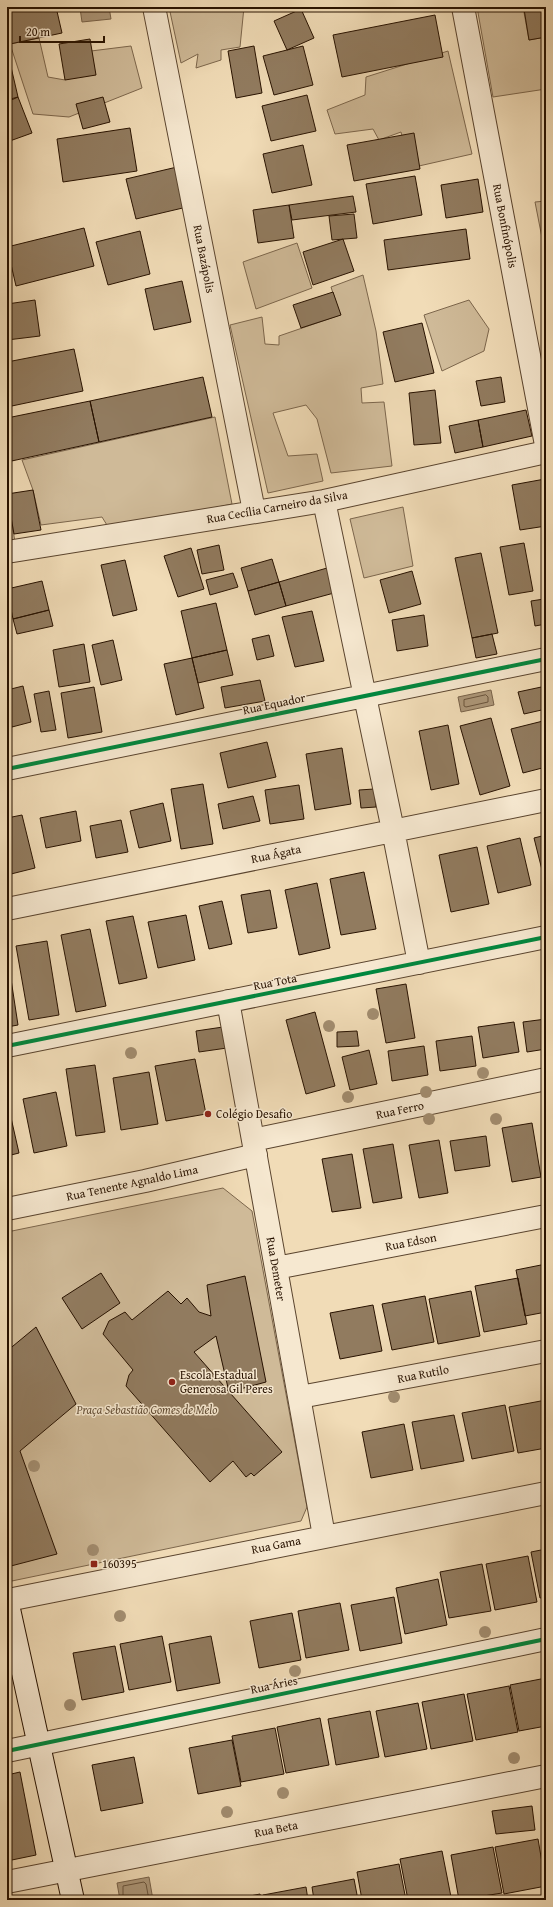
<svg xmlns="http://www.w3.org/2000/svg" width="553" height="1907" font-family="'Gentium Book Plus',serif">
<rect width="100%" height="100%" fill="#f1dcb7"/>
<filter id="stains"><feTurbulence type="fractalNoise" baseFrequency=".005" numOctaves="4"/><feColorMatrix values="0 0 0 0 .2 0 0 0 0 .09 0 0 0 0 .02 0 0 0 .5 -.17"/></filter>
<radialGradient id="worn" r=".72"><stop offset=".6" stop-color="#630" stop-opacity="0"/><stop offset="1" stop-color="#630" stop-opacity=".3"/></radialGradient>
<path fill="#cfba98" stroke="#7c664c" d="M169,7H244L240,47L221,50V60L196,68L198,54L181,63Z
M477,7H523L529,40L546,37V89L493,97Z
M39,38L48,77L65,80L91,51L131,46L142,88L69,117L33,114L10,44Z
M448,51L472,154L410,168L401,132L379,140L373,129L335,134L327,110L365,95L366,77Z
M546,201V247L544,248L535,202Z
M297,243L312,288L256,309L243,262Z
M363,275L376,331L383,384L361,388L362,403L384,402L392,466L331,473L317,419L306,405L273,413L288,456L317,454L323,481L268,493L230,325L262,317L265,344L279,345V336L340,315L331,287Z
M469,300L489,329L484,351L442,371L424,315Z
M215,417L232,504L110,530L102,517L41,525L33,490L22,460Z
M7,494L15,542L7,544Z
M403,507L413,566L364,578L350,519Z
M223,1188L252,1211L307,1507L301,1521L7,1582V1232Z"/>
<path fill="#ad9779" stroke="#786249" d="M109,7L111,19L82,22L80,8Z
M491,690L494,705L461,712L458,697Z
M149,1877L153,1900H120L117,1883Z"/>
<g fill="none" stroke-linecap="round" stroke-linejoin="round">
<path stroke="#6a543c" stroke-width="1" d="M486,695L488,697V702L466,707L464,706V700Z
M123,1900V1886L144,1882L146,1884L149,1900"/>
</g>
<path fill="#917b5f" stroke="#281200" d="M7,7H56L62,33L10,44L7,33Z
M538,7H546V37L529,40L524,9Z
M301,9L314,38L287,50L274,21Z
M435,15L443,57L342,77L333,35Z
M90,39L96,75L65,80L59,44Z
M254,46L262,93L236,98L228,51Z
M303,46L313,85L274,95L263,56Z
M8,54L18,97L7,100V55Z
M307,95L316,131L271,141L262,106Z
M18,97L32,133L7,142V102Z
M103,97L110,122L83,129L76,104Z
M130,128L137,171L63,182L57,139Z
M414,133L420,169L354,181L347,145Z
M303,145L312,185L272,193L263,154Z
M177,167L187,207L136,219L126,179Z
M415,176L422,215L373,224L366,184Z
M478,179L483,212L446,218L441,185Z
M353,196L356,212L292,220L289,205Z
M289,205L294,238L258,243L253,210Z
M354,214L357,238L332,240L329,216Z
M84,228L94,266L16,286L7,247Z
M466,229L470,259L388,270L384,240Z
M140,231L150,274L108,285L96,242Z
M343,239L354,271L313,285L303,252Z
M182,281L191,322L154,330L145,289Z
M333,292L341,315L301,328L293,305Z
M35,300L40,336L7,340V304Z
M422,323L434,373L395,382L383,332Z
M74,349L83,391L7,407V362Z
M203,377L212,417L99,442L90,401Z
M501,377L505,402L481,406L476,381Z
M435,390L441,443L414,445L409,393Z
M90,401L99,442L7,462V418Z
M526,410L532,436L483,447L478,420Z
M478,420L483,447L455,453L449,426Z
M545,479L546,526L520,530L512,485Z
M33,490L41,530L14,534L7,494Z
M524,543L533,591L509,595L500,547Z
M219,545L224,570L202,574L197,550Z
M191,548L204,589L178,597L164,556Z
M481,553L498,633L472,638L455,558Z
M272,559L279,582L248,591L241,568Z
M125,560L137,610L113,616L101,565Z
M327,568L334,593L286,606L279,582Z
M412,571L421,604L389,613L380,580Z
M233,573L238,587L210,595L206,580Z
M42,581L49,610L13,619L7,589Z
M279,582L286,606L255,615L248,591Z
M544,599L546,624L535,626L531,601Z
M216,603L227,650L192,658L181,611Z
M49,610L53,626L17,634L13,619Z
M312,611L324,661L295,667L282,617Z
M424,615L428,646L397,651L392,620Z
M492,634L497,654L476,658L472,638Z
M269,635L274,656L257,660L252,639Z
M113,640L122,680L101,685L92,645Z
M84,644L90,682L59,687L53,650Z
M227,650L233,675L198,683L192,658Z
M192,658L204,708L176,715L164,664Z
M260,680L265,701L225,708L221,687Z
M23,686L31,722L12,727L7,706V690Z
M546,686V709L524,714L518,692Z
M94,687L102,732L68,738L61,693Z
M49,691L56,730L41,732L34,694Z
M491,718L510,786L480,795L460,726Z
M543,721L546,733V767L523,773L511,729Z
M448,725L459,784L431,790L419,731Z
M267,742L276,777L228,788L220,753Z
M342,748L351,804L315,810L306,754Z
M203,784L213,844L181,849L171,789Z
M299,785L304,819L270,824L265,790Z
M374,789L376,807L361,808L359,790Z
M253,796L260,821L223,829L218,804Z
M163,803L171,841L139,848L130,811Z
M76,811L81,841L46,848L40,818Z
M22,815L35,868L7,875V818Z
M121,820L128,852L96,858L90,826Z
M546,835V886L534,838Z
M520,838L531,885L498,893L487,846Z
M477,847L489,904L451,912L439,855Z
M364,872L376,929L341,935L330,879Z
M317,883L330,948L299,955L285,890Z
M270,890L277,928L248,933L241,895Z
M222,901L232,944L209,949L199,906Z
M186,915L195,960L158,968L148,922Z
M133,916L147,978L119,984L106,921Z
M90,929L106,1006L76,1012L61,935Z
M47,941L59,1015L29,1020L16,946Z
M7,953L18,1025L7,1027Z
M406,984L415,1038L386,1043L376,989Z
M315,1012L335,1086L306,1094L286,1020Z
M546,1019V1049L527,1052L523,1022Z
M514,1022L519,1052L483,1058L478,1027Z
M223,1027L227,1048L199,1052L196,1031Z
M357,1031L359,1046L337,1047V1032Z
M472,1036L476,1066L440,1071L436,1041Z
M424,1046L428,1075L392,1081L388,1051Z
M369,1050L377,1084L350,1090L342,1057Z
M195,1059L206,1114L166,1121L155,1066Z
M95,1065L105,1132L76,1136L66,1069Z
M149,1072L158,1124L121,1130L113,1078Z
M56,1092L67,1146L34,1153L23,1099Z
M7,1100L19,1153L7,1156Z
M532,1123L541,1177L512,1182L502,1128Z
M486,1136L490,1166L455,1171L450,1141Z
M439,1140L448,1193L419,1198L409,1145Z
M393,1144L402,1198L373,1203L363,1149Z
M352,1154L361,1208L332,1212L322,1159Z
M546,1264V1312L525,1316L516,1270Z
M101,1273L120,1303L82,1329L62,1298Z
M245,1276L266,1382L229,1392L216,1336L194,1352L282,1452L254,1476L251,1473L246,1477L233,1461L210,1482L126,1386L129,1375L133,1370L103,1334L109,1321L125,1312L132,1320L168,1291L181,1304L187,1298L199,1312L211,1316L207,1285Z
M518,1278L527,1324L484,1332L475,1286Z
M471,1291L480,1336L438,1344L429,1299Z
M425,1296L434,1342L392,1350L382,1304Z
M373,1305L382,1351L340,1359L330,1313Z
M36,1327L76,1404L20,1451L57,1554L7,1567V1351Z
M546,1400V1448L518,1453L509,1407Z
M505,1405L514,1451L472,1459L462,1413Z
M454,1415L464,1461L421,1469L412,1422Z
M404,1424L413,1470L371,1478L362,1432Z
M546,1549V1597L540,1598L531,1552Z
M528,1556L537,1602L495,1610L486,1564Z
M482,1564L491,1611L449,1618L440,1572Z
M438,1579L447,1625L405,1634L396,1588Z
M394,1597L402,1643L360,1651L351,1605Z
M340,1603L349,1650L306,1658L298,1611Z
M292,1613L301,1660L259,1668L250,1621Z
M162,1636L171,1682L129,1690L120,1644Z
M211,1636L220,1683L177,1691L169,1644Z
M115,1646L124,1692L82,1700L73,1653Z
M546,1678V1726L519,1731L510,1685Z
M509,1686L518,1732L476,1740L467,1694Z
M464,1694L473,1741L431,1749L422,1702Z
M418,1703L427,1749L385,1757L376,1711Z
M370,1711L379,1757L336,1765L328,1719Z
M320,1718L329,1765L286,1773L277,1727Z
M275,1728L284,1774L241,1782L232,1736Z
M232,1740L241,1786L198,1794L189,1748Z
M134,1757L143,1803L101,1811L92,1765Z
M20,1772L36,1855L7,1861V1775Z
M532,1806L535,1830L496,1834L492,1811Z
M538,1839L546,1886L504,1894L495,1847Z
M493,1847L502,1893L459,1900L451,1855Z
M442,1851L451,1897L435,1900H408L400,1859Z
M399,1864L406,1900H362L357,1872Z
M354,1879L358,1900H314L312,1887Z
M306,1887L308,1900H264L263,1895Z
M260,1894L261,1900H230Z"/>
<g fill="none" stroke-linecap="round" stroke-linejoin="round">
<defs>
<path id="street" d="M154,7L254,511
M463,7L546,445
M324,501L393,830L419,963
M7,552L324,501L546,452
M7,769L546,659
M7,909L546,800
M228,1001L324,1536
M7,1046L546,937
M253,1140L546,1079
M7,1209L145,1181L256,1155
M276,1268L546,1216
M300,1397L546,1351
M8,1600L546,1493
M7,1751L546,1639
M7,1882L546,1776"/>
<path id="secondary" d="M7,1600L73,1900"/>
</defs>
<use href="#street" stroke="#5a442e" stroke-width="24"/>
<use href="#secondary" stroke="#281200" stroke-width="24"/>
<use href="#street" stroke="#f6e8d0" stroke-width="22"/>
<use href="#secondary" stroke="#f6e8d0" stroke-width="22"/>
<defs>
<path id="cycleway" d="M7,769L546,659
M7,1046L546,937
M7,1751L546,1639"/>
</defs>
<use href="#cycleway" stroke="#f6e8d0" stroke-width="6"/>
<use href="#cycleway" stroke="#00873e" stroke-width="4"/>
</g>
<g fill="#a28d70">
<circle cx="373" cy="1014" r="6"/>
<circle cx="329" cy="1026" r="6"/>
<circle cx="131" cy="1053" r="6"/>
<circle cx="483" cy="1073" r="6"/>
<circle cx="426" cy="1092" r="6"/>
<circle cx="348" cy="1097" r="6"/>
<circle cx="429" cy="1119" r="6"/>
<circle cx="496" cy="1119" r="6"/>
<circle cx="394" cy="1397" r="6"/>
<circle cx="34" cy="1466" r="6"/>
<circle cx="93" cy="1550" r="6"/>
<circle cx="120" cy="1616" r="6"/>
<circle cx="485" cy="1632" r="6"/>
<circle cx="295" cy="1671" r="6"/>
<circle cx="70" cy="1705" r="6"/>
<circle cx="514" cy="1758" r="6"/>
<circle cx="283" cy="1793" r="6"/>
<circle cx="227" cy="1812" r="6"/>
</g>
<g fill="#8f2418" stroke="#f6e8d0" stroke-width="1.5">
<circle cx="208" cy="1114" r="4"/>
<circle cx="172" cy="1382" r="4"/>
<rect x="90" y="1560" width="8" height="8" rx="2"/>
</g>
<g text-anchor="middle" stroke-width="3" stroke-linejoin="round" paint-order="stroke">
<g font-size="12" fill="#281200" stroke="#f6e8d0">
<text transform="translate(505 226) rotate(79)" y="4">Rua Bonfinópolis</text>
<text transform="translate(204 259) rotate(79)" y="4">Rua Bazápolis</text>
<text transform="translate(277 507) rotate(-10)" y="4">Rua Cecília Carneiro da Silva</text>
<text transform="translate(274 704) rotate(-12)" y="4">Rua Equador</text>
<text transform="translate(276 854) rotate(-12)" y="4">Rua Ágata</text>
<text transform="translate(275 982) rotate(-11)" y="4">Rua Tota</text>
<text transform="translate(400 1110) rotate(-12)" y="4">Rua Ferro</text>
<text transform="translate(132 1183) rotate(-12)" y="4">Rua Tenente Agnaldo Lima</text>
<text transform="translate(411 1242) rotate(-11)" y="4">Rua Edson</text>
<text transform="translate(276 1269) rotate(80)" y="4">Rua Demeter</text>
<text transform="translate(423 1374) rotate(-11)" y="4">Rua Rutilo</text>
<text transform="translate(276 1545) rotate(-11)" y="4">Rua Gama</text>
<text transform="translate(274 1685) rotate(-12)" y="4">Rua Áries</text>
<text transform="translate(276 1829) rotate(-11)" y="4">Rua Beta</text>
</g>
<g font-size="12" fill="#281200" stroke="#f6e8d0" text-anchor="start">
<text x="216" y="1118">Colégio Desafio</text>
<text x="180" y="1379">Escola Estadual<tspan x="180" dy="14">Generosa Gil Peres</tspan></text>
<text x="102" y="1568">160395</text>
</g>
<g font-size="12" font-style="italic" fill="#624d35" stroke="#f6e8d0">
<text x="147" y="1414">Praça Sebastião Gomes de Melo</text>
</g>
</g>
<rect width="553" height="1907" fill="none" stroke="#f1dcb7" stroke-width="24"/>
<rect x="8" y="8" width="537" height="1891" fill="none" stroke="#281200" stroke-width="2"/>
<rect x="12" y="12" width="529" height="1883" fill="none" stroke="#281200"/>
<path d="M20 36v6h84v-6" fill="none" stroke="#281200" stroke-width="2"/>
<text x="26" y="36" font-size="12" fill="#281200" stroke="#f6e8d0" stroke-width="3" paint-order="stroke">20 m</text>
<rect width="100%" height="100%" filter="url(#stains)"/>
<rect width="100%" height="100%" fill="url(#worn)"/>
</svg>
